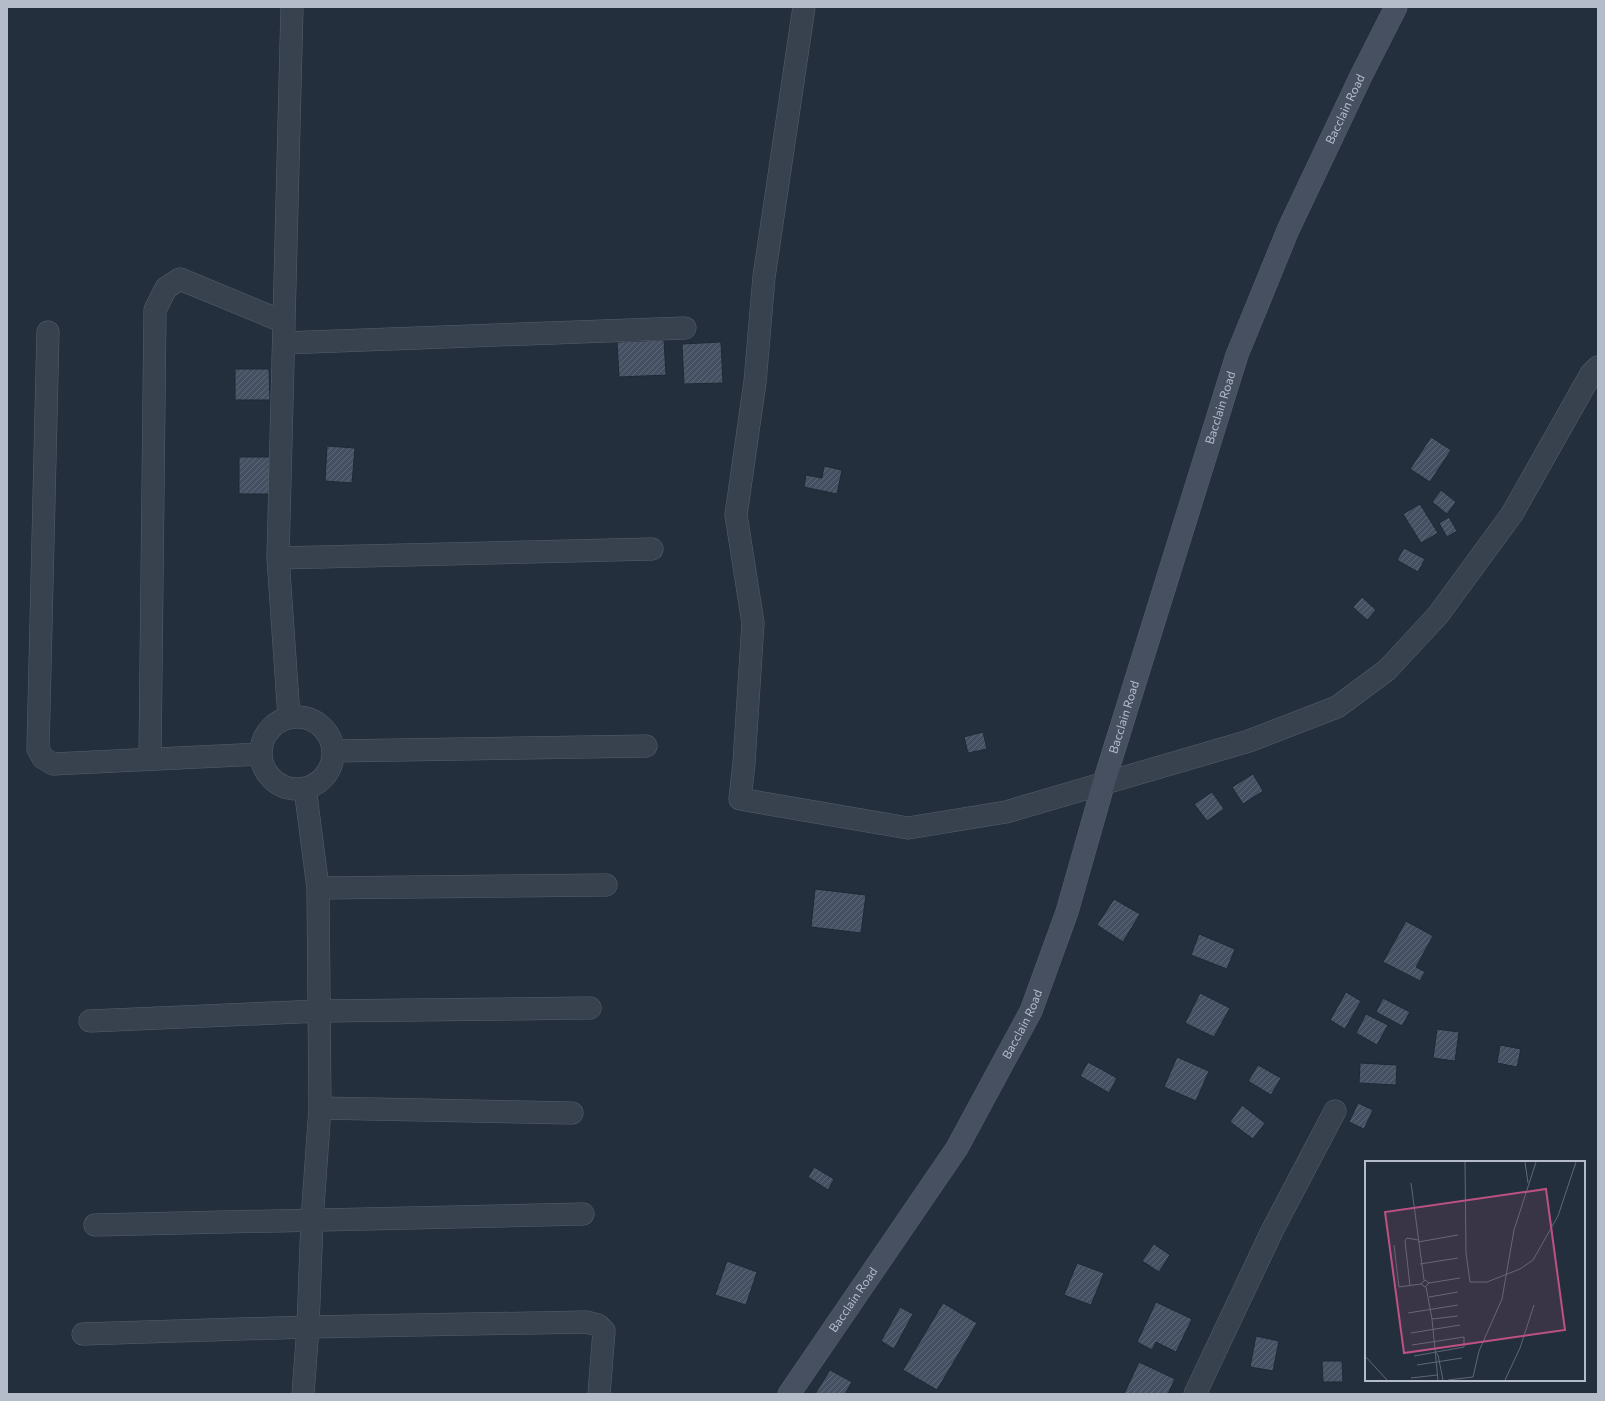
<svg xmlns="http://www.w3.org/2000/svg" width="1605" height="1401" font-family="Commissioner,sans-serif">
<defs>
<pattern id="building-hatch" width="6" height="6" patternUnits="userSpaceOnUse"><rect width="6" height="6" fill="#455162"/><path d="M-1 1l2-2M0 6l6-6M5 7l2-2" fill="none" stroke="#5d6877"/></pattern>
</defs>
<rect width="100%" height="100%" fill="#242f3e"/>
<path fill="url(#building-hatch)" stroke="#1f2835" d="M664,340L666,375L619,377L617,342Z
M721,342L723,383L684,384L682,344Z
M235,369H269L270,400H235Z
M1431,437L1451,450L1430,482L1410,469Z
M327,446L355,448L352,483L325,481Z
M239,457H270V494H239Z
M824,466L842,470L837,494L804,487L806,475L822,478Z
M1441,490L1456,502L1447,514L1432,502Z
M1420,504L1438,533L1421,543L1403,514Z
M1449,517L1457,531L1447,537L1439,523Z
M1404,548L1425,559L1418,572L1397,560Z
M1362,597L1376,610L1367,620L1353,607Z
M983,732L987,749L968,753L964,737Z
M1253,774L1263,791L1243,804L1232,787Z
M1212,792L1224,809L1207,821L1194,804Z
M815,889L866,895L861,933L811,927Z
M1114,899L1140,914L1123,942L1097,925Z
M1406,921L1433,936L1416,967L1425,972L1420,981L1383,962Z
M1199,934L1235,949L1227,969L1191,955Z
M1346,992L1361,1001L1345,1029L1330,1020Z
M1200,993L1230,1008L1214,1037L1185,1023Z
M1383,998L1410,1012L1402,1026L1376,1012Z
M1366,1014L1388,1025L1377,1045L1356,1033Z
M1437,1029L1459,1032L1455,1061L1433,1058Z
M1500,1045L1521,1049L1517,1067L1497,1063Z
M1177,1057L1209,1071L1196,1101L1164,1087Z
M1088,1062L1117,1078L1109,1093L1080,1076Z
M1360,1063L1397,1065L1396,1085L1359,1083Z
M1258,1065L1281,1078L1271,1095L1248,1081Z
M1358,1103L1373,1110L1364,1129L1349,1122Z
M1242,1105L1265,1123L1253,1139L1230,1122Z
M814,1167L834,1179L828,1190L808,1177Z
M1154,1244L1170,1255L1159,1272L1142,1261Z
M727,1261L757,1272L746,1305L715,1295Z
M1077,1263L1104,1273L1091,1305L1064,1295Z
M1156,1302L1192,1319L1176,1352L1156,1342L1152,1350L1137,1342Z
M943,1303L977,1323L937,1390L903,1370Z
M900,1307L913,1314L894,1349L881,1341Z
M1256,1336L1279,1341L1273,1371L1250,1367Z
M1322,1361H1342L1343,1382H1323Z
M1139,1362L1175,1379L1168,1394H1124Z
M830,1370L852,1382L845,1394H815Z"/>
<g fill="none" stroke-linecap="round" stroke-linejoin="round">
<defs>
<path id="minor" d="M804,7L764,277L755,382L736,515L753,623L744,763L740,799L908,828L1006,812L1249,741L1337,707L1387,670L1438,615L1512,514L1591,374L1598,367
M48,332L38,749L43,758L53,764L261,754
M284,343L685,328
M278,558L652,549
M261 753a36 36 0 1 1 72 0a36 36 0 1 1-72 0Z
M289,717L278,558L292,7
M334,751L646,746
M150,759L155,310L166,288L180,279L284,322
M318,888L606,885
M90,1021L320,1011L590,1008
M320,1108L572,1113
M95,1225L583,1214
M83,1334L308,1327L586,1322L598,1325L604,1331L599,1394
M303,1394L308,1327L312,1220L320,1108L318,888L305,788
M1195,1394L1272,1231L1335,1111"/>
<g id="secondary">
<path id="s1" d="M789,1394L957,1148L1031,1011L1067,912L1104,782L1237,355L1288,230L1361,76L1396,7"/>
</g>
</defs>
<use href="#minor" stroke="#565f6c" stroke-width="23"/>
<use href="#secondary" stroke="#565f6c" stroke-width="23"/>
<use href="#minor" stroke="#38414e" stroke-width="22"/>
<use href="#secondary" stroke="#465061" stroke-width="22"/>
</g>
<g text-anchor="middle" stroke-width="3" stroke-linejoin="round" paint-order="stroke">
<g font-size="12" fill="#b4bcc9" stroke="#1d2633">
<text dy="4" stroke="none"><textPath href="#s1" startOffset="1410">Bacclain Road</textPath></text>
<text dy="4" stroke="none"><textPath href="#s1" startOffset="1086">Bacclain Road</textPath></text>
<text dy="4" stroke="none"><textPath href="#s1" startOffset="762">Bacclain Road</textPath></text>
<text dy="4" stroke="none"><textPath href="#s1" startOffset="438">Bacclain Road</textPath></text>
<text dy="4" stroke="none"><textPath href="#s1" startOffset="114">Bacclain Road</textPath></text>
</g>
</g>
<g transform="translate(1365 1161)">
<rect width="220" height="220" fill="#242f3e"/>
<path fill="none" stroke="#5e6776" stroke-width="1" d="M100,1L101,92L105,121H122L155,108L168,99L193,55L211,1M160,1L163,22M46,22L59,119M53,81L93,74M29,84L34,126L56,123L60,119L64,122L60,126L56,123M55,103L93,97M64,122L95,117M45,125L40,80L42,77L53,79M61,126L67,158L73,219M64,136L93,131M43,152L93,144M67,158L93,155M46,172L95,164M47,184L99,176V186L49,195M70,191L73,194L78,219M0,195L22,219M52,204L97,197M46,217L72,214M83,219L108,216L114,190L137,138L149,69L171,1M140,219L155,187L169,144"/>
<path fill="#bd5182" fill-opacity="0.15" stroke="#bd5182" stroke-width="2" d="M181,28L200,169L39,192L20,51Z"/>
<rect width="220" height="220" fill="none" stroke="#b4bcc9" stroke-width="2"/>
</g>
<rect width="1605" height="1401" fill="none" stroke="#b4bcc9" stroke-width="16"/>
</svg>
